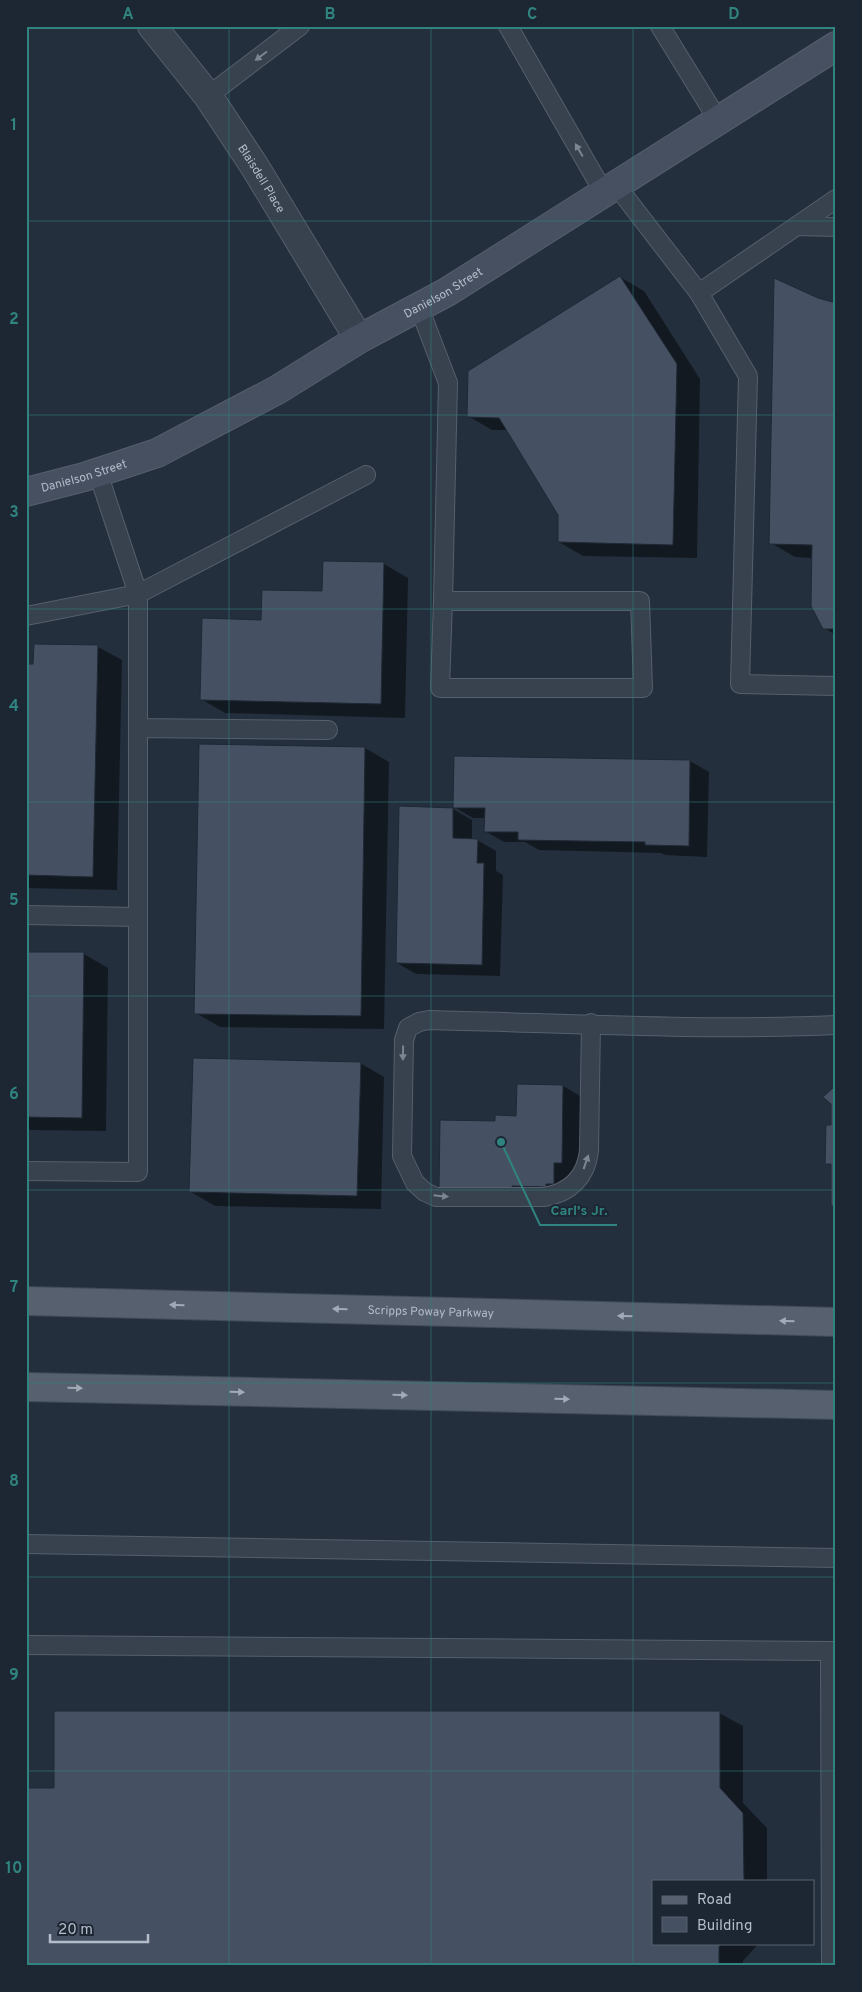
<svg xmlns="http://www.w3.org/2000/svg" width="862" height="1992" font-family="Overpass,sans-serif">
<rect width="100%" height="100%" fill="#242f3e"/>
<path fill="#0007" d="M620,277L644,291L700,379L697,558L583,556L559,542L560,515L508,430H492L468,416Z
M818,299L836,304V635L824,628L813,558L795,557L771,543Z
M324,562L384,564L408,578L405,718L225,713L201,699L262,621L323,592Z
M35,645L98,647L122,660L117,890L26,888V665L34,666Z
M365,748L389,762L384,1029L220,1027L196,1013Z
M690,761L709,772L707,857L665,855L661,853L539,850L525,842H504L485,831L486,818H473L454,807Z
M453,809L472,820V840H477L496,851V871L503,875L500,976L416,974L397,963Z
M26,953L84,954L108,968L106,1131L26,1130Z
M360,1063L384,1077L381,1209L215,1206L191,1192Z
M518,1085L563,1086L582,1097L581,1173L573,1194L459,1199L496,1123L517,1117Z
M719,1713L743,1726V1803L767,1828V1881H653V1943H759L743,1961V1966H26L55,1789Z"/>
<path fill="#455162" stroke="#1f2835" d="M620,276L677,364L673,545L558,542V515L499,418L467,417L468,371Z
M774,278L818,298L836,303V629H823L811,606L812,545L769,544Z
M323,561L384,562L381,704L200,700L202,618L261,620L262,590L322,591Z
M34,644L98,645L93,877L26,875V664H33Z
M199,744L365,747L361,1016L194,1014Z
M454,756L690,760L689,846L645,845V842L518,840V832H484L485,808H453Z
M399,806L453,808V838L478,839L477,863H484L482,965L396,963Z
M26,952H84L82,1118L26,1117Z
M193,1058L361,1062L357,1196L189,1192Z
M517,1084L563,1085L562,1163H554V1184H546V1187L512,1186V1191L439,1189L440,1120L495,1121V1115L516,1116Z
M836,1085V1206H831V1164H825L826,1125H831V1104L823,1097Z
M54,1711H720V1788L743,1813L744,1881H653V1943H722L719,1947V1966H26V1788H54Z"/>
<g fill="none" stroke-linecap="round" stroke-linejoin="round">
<defs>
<path id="lane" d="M508,26L604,193
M660,26L718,120
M208,96L300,26
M616,185L699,293L836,199
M797,226L836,227
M699,293L748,376L740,684L836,686
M419,307L448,383L443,601H640L643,688H440L443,601
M98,473L138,594L366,475
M26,616L138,594V1172L26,1171
M138,728L328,730
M26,915L138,917
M591,1023L589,1151C586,1177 570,1193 544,1197H436L425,1192L415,1183L402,1156L404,1040L408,1028L419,1022L429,1020C564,1023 700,1031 836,1025
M26,1544L836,1558
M26,1645L830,1651
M831,1966L830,1651H836"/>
<g id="street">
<path id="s1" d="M152,26L208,96L255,167L359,339"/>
</g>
<g id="secondary">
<path id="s2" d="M26,492L84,477L157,453L277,390L359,339L447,292L836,46"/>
</g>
<g id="primary">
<path id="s3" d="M26,1301L836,1322"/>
<path d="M26,1387L836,1405"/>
</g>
</defs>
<use href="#lane" stroke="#565f6c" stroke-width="20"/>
<use href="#street" stroke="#565f6c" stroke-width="30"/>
<use href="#secondary" stroke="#565f6c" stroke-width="30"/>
<use href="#primary" stroke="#414a57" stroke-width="30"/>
<use href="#lane" stroke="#38414e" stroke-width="18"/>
<use href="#street" stroke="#38414e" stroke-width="28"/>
<use href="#secondary" stroke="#465061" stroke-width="28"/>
<use href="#primary" stroke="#56606e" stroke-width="28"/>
</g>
<defs><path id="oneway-solid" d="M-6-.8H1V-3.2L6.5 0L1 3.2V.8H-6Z" transform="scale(1.25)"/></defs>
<g fill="#7c8592">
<use href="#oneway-solid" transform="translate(261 56) rotate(143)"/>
<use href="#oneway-solid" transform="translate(579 150) rotate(-120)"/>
<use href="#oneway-solid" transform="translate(403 1053) rotate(91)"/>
<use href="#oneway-solid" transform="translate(586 1162) rotate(-71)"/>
<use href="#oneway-solid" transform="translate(441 1196) rotate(6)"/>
</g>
<g fill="#a1aab7">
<use href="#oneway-solid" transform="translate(177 1305) rotate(-178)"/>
<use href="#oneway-solid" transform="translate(340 1309) rotate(-178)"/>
<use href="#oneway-solid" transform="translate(625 1316) rotate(-178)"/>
<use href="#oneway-solid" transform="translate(787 1321) rotate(-178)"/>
<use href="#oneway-solid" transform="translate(75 1388) rotate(1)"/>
<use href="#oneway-solid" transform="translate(237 1392) rotate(1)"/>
<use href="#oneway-solid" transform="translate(400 1395) rotate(1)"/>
<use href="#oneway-solid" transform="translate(562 1399) rotate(1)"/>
</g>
<path fill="none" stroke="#308480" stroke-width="1" stroke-opacity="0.55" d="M229,26V1966M431,26V1966M633,26V1966M26,221H836M26,415H836M26,609H836M26,802H836M26,996H836M26,1190H836M26,1383H836M26,1577H836M26,1771H836"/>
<g text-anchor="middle" stroke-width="4" stroke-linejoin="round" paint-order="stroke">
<g font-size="12" fill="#b4bcc9" stroke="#1d2633">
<text dy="4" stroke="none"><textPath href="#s1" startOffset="188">Blaisdell Place</textPath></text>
<text dy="4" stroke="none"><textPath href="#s2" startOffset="465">Danielson Street</textPath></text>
<text dy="4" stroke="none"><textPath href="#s2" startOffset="60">Danielson Street</textPath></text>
<text dy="4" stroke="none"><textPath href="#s3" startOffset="405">Scripps Poway Parkway</textPath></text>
</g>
</g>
<path fill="none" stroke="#308480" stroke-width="2" d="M501 1142L540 1225H617"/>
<circle fill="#308480" stroke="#1d2633" stroke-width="2" cx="501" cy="1142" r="5"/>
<g font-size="14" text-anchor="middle" font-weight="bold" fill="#308480" stroke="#1d2633" stroke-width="4" stroke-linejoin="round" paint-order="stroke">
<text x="579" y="1215">Carl's Jr.</text>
</g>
<rect width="862" height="1992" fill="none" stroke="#1d2633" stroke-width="55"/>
<rect x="652" y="1880" width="162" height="65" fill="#1d2633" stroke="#59626f"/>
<rect x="662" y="1896" width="25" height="8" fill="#56606e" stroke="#59626f"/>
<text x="697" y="1904" font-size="15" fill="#b4bcc9">Road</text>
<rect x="662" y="1917" width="25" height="15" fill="#455162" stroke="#59626f"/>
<text x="697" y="1930" font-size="15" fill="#b4bcc9">Building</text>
<path d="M50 1934v8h98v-8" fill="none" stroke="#b4bcc9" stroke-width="2.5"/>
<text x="58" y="1934" font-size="15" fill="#b4bcc9" stroke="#1d2633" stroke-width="4" paint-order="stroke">20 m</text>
<rect x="28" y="28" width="806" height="1936" fill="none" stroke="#308480" stroke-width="2"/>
<g font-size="16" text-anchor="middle" font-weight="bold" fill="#308480">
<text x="128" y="19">A</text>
<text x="330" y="19">B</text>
<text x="532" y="19">C</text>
<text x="734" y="19">D</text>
<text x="14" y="130">1</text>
<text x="14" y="324">2</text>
<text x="14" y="517">3</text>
<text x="14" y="711">4</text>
<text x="14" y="905">5</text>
<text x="14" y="1099">6</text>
<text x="14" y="1292">7</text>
<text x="14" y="1486">8</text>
<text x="14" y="1680">9</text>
<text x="14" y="1873">10</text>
</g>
</svg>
